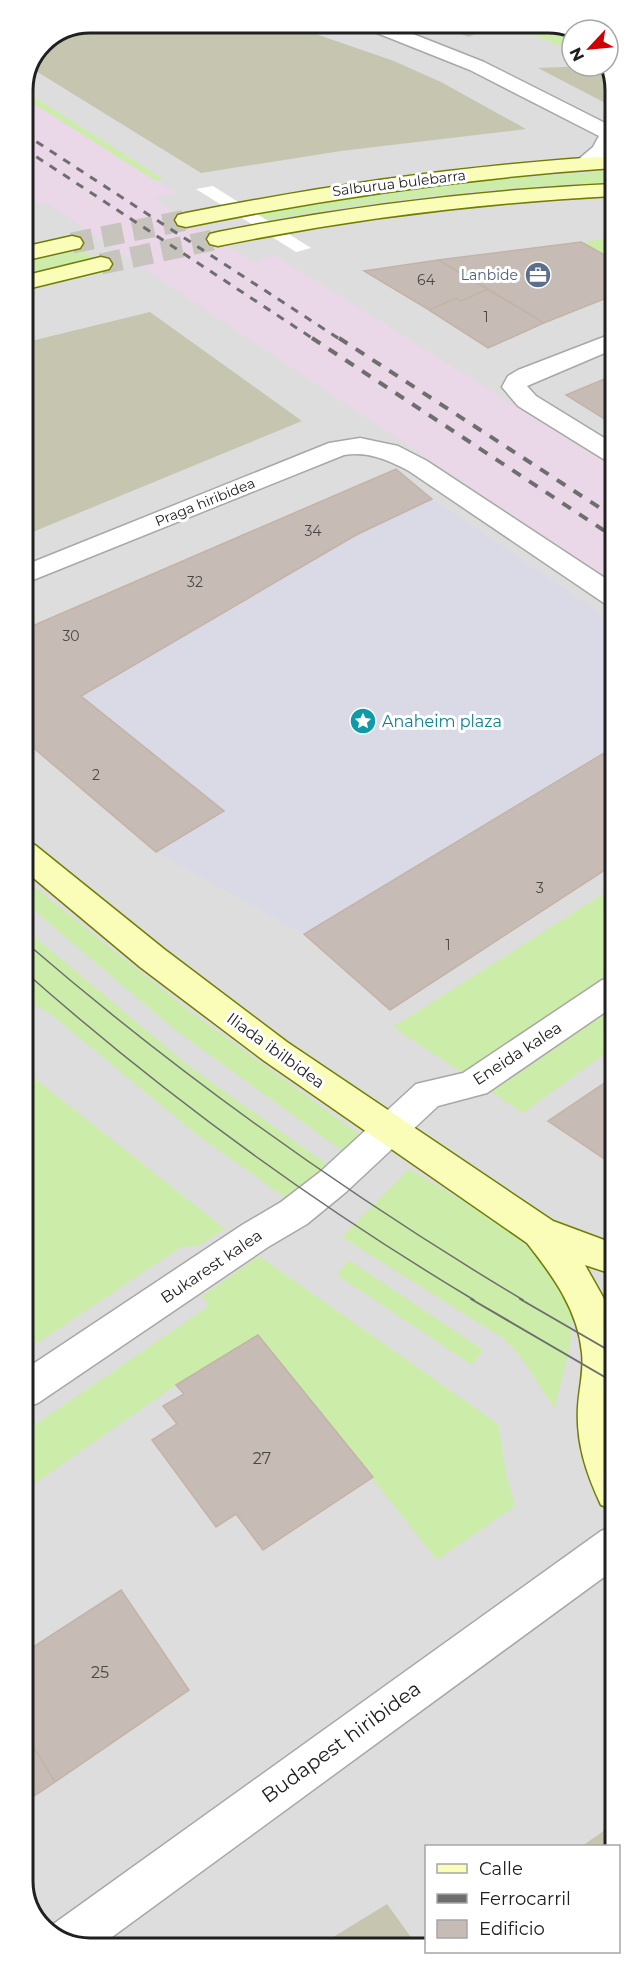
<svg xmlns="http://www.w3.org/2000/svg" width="638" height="1971" font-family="Montserrat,sans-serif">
<rect width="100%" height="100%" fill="#f1ede6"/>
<path fill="#dedddd" d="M90,23H553L572,31V66L608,65L613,73L615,1846H426V1947L85,1948L46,1932L25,1898L23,86L43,42Z"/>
<path fill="#ead7e7" d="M23,97L177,193L154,199L253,262L276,256L614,468V583L48,204H40L23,193Z"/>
<path fill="#c6c6b0" d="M90,23H284L394,61L441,82L526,129L341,151L201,173L31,68L43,42Z
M431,23H497L469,37Z
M608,65L613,73V107L538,68Z
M150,312L302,421L23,536V343Z
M615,1823V1846H582Z
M387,1904L418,1947H317Z"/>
<path fill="#cbeda9" d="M532,23H553L572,31V51L520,29Z
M23,90L163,179L156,181L23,97Z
M613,171V183C497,186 382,200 267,220L256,213L439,184Z
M613,238L614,260L581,242Z
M82,250L93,258L23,274V263Z
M24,879L192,1013L360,1135L344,1152L174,1029L24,902Z
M614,887V1047L523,1113L393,1027Z
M24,928L190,1067L329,1166L291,1202L195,1133L48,1012L24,999Z
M24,1070L225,1229L198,1246L181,1247L24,1352V1229L35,1221L24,1206Z
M409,1169C458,1200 570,1254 572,1319C573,1350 560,1379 555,1409L520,1356L504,1339L342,1237Z
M259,1256L498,1424L507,1478L515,1506L437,1560L258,1335L176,1385L24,1491V1432L209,1306L202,1296Z
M349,1260L483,1350L472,1365L337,1275Z"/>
<path fill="#dadae7" d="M432,499L614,622V747L304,934L156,852L224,811L81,696L356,535Z"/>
<path fill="#fff" d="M213,186L311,248L296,252L196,189Z"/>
<path fill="#c6bcb5" stroke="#c3b3a7" stroke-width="1.5" d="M581,242L614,260V295L544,323L438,260Z
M438,260L488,289L461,301L456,298L429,310L364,271Z
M488,289L544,323L488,348L429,310L456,298L461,301Z
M614,375V425L566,395Z
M396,469L432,499L356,535L81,696L224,811L156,852L23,739V630Z
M614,747V864L390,1010L304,934Z
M615,1076V1166L548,1121Z
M258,1335L373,1477L263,1550L236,1514L216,1527L152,1440L177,1424L163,1406L184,1394L176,1385Z
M121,1590L189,1690L55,1782L25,1733L24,1653Z
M25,1733L55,1782L25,1802Z"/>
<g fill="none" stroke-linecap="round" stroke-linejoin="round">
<path stroke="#c7c4be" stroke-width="21" stroke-dasharray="21 10" stroke-linecap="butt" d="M72,243L186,220
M101,264L218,239"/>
<defs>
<path id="pedestrian" d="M614,977V1006L487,1093L438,1106L346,1192L307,1224L268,1247L38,1403L24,1408V1370L242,1225L281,1202L320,1172L416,1084L463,1073L602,980Z"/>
<path id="minor" d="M359,23H385L484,62L613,127V150L592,169H576L573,164L593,147L599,136L470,70L362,27Z
M614,333V349L527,386L536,396L614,444V463L605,460L518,406L502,387L508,376L518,370Z
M360,438L398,446L427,461L614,584V606L604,603L409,471C388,460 368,451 344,455L23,584V566L329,443Z
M615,1526V1569L97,1948H85L48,1933L52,1925L601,1531Z"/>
<path id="secondary" d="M613,156V168C469,178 327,198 186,227L178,225L175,220L178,215L186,213C327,185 469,165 613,156Z
M613,184V196C480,203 349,219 218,246L210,244L207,239L210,234L218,232C349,206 480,190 613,184Z
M72,236L80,238L83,243L80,248L23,261V247Z
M101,257L109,259L112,264L109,269L23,290V276Z
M24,842L35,845L164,949L287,1042L553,1221L615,1244V1275L585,1265L603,1297L615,1327V1510L601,1505C586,1473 576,1443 578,1407C579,1388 584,1372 582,1353C578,1310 553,1276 527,1243L263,1060L140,967L24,870Z"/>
</defs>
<use href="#pedestrian" stroke="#a7a7a7" stroke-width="3"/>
<use href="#minor" stroke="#a7a7a7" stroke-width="3"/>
<use href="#secondary" stroke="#717d00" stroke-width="3"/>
<use href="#pedestrian" fill="#fff" fill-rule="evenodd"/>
<use href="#minor" fill="#fff" fill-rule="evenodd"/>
<use href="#secondary" fill="#fafdb8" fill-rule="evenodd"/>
<path stroke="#6e6e6e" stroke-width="1.5" d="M24,941C180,1076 346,1194 523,1300
M24,971C164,1095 314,1204 474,1300"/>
<path stroke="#6e6e6e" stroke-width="2" d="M471,1299L615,1383
M520,1299L615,1354"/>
<path stroke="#6e6e6e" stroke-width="3" stroke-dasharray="8 8" stroke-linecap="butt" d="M23,133L341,340
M23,148L315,340"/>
<path stroke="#6e6e6e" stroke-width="4" stroke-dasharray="10 10" stroke-linecap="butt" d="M312,338L614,537
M339,338L614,517"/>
</g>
<defs>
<symbol id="office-disc" viewBox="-11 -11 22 22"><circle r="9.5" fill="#5c6f8a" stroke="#fff"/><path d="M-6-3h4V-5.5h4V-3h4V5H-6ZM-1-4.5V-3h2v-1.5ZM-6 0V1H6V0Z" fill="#fff"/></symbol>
<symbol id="sight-disc" viewBox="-11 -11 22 22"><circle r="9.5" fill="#0f9aa8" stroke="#fff"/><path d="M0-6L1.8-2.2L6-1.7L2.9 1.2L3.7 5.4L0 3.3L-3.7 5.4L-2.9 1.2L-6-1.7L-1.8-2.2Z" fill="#fff"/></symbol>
</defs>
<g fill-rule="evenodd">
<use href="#office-disc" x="523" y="260" width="30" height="30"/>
<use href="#sight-disc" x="348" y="706" width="30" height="30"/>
</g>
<g text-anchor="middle" stroke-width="6" stroke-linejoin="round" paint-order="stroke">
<g font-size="14" fill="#202020" stroke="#fff">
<text transform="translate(399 183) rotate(-7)" y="5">Salburua bulebarra</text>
<text transform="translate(205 502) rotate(-22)" y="5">Praga hiribidea</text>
</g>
<g font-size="14" fill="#4e5e75" stroke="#fff" text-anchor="end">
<text x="518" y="280">Lanbide</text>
</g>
<g font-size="14" fill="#4a4745">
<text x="426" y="285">64</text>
<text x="486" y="322">1</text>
<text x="313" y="536">34</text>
<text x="195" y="587">32</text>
<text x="71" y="641">30</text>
<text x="96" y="780">2</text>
<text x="540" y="893">3</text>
<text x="448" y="950">1</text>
</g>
<g font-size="16" fill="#0d838f" stroke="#fff" text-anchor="start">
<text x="382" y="727">Anaheim plaza</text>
</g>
<g font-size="16" fill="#202020" stroke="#fff">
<text transform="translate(276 1050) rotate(36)" y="6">Iliada ibilbidea</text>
<text transform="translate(517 1053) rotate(-33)" y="6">Eneida kalea</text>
<text transform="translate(211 1266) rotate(-34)" y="6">Bukarest kalea</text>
</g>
<g font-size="16" fill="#4a4745">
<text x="262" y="1464">27</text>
<text x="100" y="1678">25</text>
</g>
<g font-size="20" fill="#202020" stroke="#fff">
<text transform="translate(341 1742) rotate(-36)" y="7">Budapest hiribidea</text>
</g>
</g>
<path d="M0 0H638V1971H0ZM90 33H548A57 57 0 0 1 605 90V1881A57 57 0 0 1 548 1938H90A57 57 0 0 1 33 1881V90A57 57 0 0 1 90 33Z" fill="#fff" fill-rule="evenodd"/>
<path fill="none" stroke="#202020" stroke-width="3" d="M90 33H548A57 57 0 0 1 605 90V1881A57 57 0 0 1 548 1938H90A57 57 0 0 1 33 1881V90A57 57 0 0 1 90 33Z"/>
<rect x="425" y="1845" width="195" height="108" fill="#ffffff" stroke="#a6a6a6" stroke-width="1.5"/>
<rect x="437" y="1864" width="30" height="9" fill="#fafdb8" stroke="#a6a6a6" stroke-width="1.5"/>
<text x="479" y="1875" font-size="18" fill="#202020">Calle</text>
<rect x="437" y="1894" width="30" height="9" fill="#6e6e6e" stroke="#a6a6a6" stroke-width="1.5"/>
<text x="479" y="1905" font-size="18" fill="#202020">Ferrocarril</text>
<rect x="437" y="1920" width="30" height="18" fill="#c6bcb5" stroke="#a6a6a6" stroke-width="1.5"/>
<text x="479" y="1935" font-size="18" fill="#202020">Edificio</text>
<g transform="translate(590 48) rotate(244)"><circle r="28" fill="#ffffff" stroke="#a6a6a6" stroke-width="1.5"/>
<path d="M0-4.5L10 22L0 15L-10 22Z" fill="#cf0003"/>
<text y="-9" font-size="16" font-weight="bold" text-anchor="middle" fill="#202020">N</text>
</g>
</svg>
